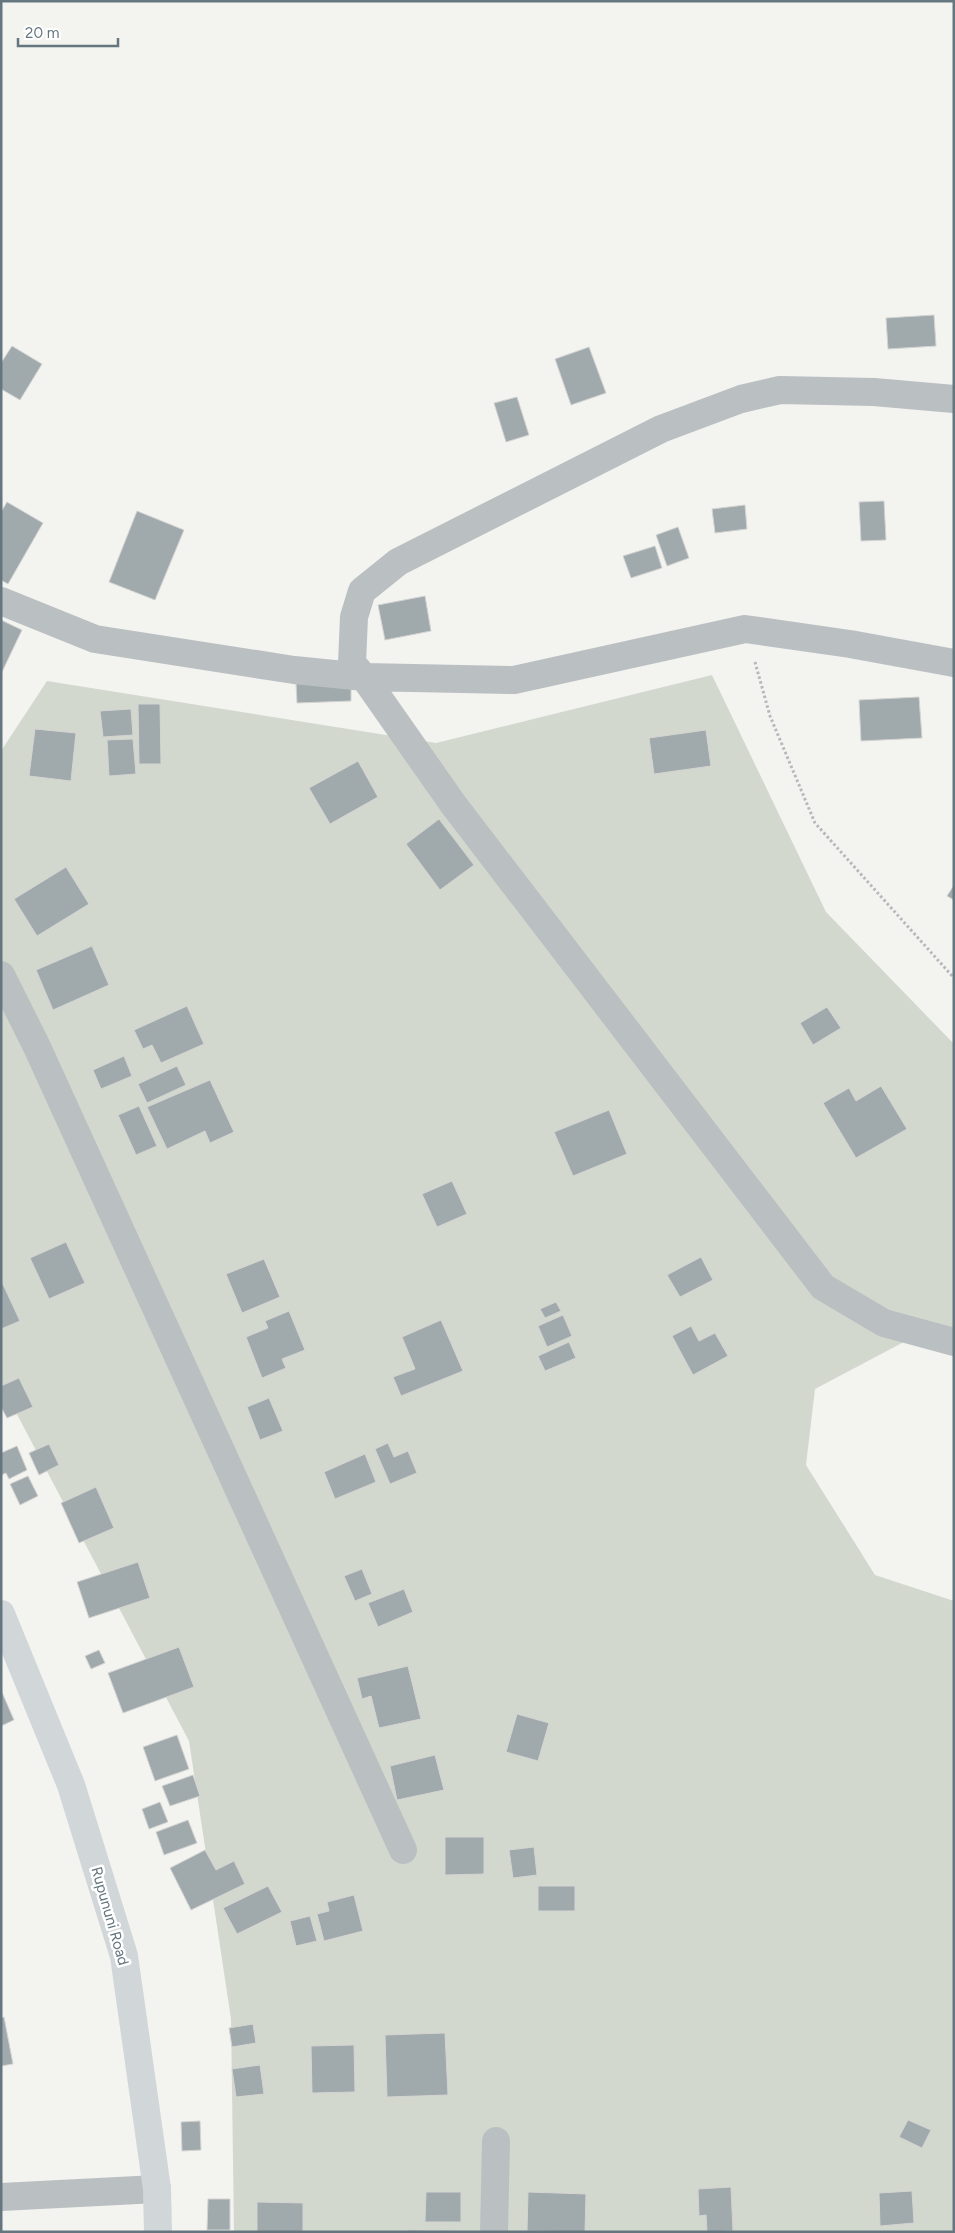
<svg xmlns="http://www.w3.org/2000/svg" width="955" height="2233" font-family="Figtree,sans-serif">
<rect width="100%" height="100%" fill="#f3f3f0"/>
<path fill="#d3d8cf" d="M712,675L826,912L954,1044V1339L919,1334L815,1389L806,1465L875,1575L954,1601V2232H234L231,2019L189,1741L1,1384V751L47,681L436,743Z"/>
<path fill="#a0a9ac" stroke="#d4d4d2" d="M934,315L936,346L888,349L886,318Z
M12,346L42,364L20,400L1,389V363Z
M589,347L606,393L571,405L555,359Z
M517,397L529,435L506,442L494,403Z
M884,501L886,540L861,541L859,502Z
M7,502L43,523L8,584L1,580V512Z
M745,505L747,529L715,533L712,509Z
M137,511L184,530L155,600L109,582Z
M678,527L689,558L667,566L656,535Z
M655,546L662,568L631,578L623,556Z
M425,596L431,631L385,640L378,605Z
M1,620L22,630L1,674Z
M351,681V701L297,703L296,683Z
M919,697L922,738L861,741L859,700Z
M138,704H160L161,764H139Z
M131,709L133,735L103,737L100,711Z
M35,729L76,733L71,781L29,776Z
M706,730L711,766L654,774L649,738Z
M133,739L136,774L109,776L107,740Z
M358,761L378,797L330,824L309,788Z
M439,819L474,865L440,890L406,844Z
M66,867L89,904L37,936L14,899Z
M954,885V900L947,896Z
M92,946L109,985L53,1010L36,970Z
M187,1006L204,1044L161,1063L152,1045L143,1049L134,1030Z
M827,1007L841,1028L813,1045L800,1023Z
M124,1056L132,1076L101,1089L93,1070Z
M177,1066L186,1085L147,1103L138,1084Z
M210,1080L234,1132L210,1143L205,1131L167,1149L147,1107Z
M881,1086L907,1129L856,1158L823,1103L849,1088L856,1101Z
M139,1106L157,1146L136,1155L118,1115Z
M609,1110L627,1154L573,1176L554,1132Z
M452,1181L467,1214L437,1227L422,1194Z
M66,1242L85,1283L49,1299L30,1258Z
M701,1257L713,1280L680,1297L667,1275Z
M264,1259L280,1297L242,1313L226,1274Z
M1,1280L20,1321L1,1329Z
M556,1302L561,1311L545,1318L540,1309Z
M289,1311L305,1350L282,1359L286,1368L262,1378L246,1337L268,1328L265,1321Z
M563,1315L572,1336L547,1347L538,1326Z
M441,1320L463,1371L401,1396L393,1377L415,1369L402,1337Z
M691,1326L699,1341L715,1333L728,1356L693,1375L672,1336Z
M569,1342L576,1358L545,1371L538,1356Z
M19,1378L33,1407L7,1418L1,1407V1386Z
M269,1398L283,1431L260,1440L247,1407Z
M388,1443L394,1457L408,1451L417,1473L390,1484L375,1449Z
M49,1444L59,1465L39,1475L29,1453Z
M17,1446L27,1470L9,1479L6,1473L1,1475V1453Z
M365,1454L376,1482L335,1499L324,1472Z
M28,1476L38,1496L20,1505L10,1484Z
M96,1487L114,1528L79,1543L61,1503Z
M138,1562L150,1598L89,1618L77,1582Z
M362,1569L372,1594L355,1601L344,1576Z
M404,1589L413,1612L378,1627L368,1603Z
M179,1647L194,1687L123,1713L108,1673Z
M99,1650L105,1663L91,1669L85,1656Z
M408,1666L421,1719L379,1728L371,1696L362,1699L357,1678Z
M1,1690L14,1720L1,1726Z
M517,1714L549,1723L538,1761L506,1752Z
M177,1735L189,1769L155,1781L143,1747Z
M435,1755L444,1790L397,1800L390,1766Z
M193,1775L200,1796L170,1806L162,1786Z
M160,1802L168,1822L149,1829L142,1809Z
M188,1820L197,1843L164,1855L156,1832Z
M445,1837H484V1874L445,1875Z
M534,1847L537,1875L513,1878L509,1850Z
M205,1850L216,1870L234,1861L245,1884L191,1910L170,1868Z
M268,1886L282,1912L237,1934L223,1908Z
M538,1886H575V1911H538Z
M354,1895L363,1931L324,1941L317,1914L329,1911L327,1902Z
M310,1916L317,1941L296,1946L290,1921Z
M4,2017L13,2064L1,2066V2018Z
M253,2024L256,2043L232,2047L229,2028Z
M445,2033L448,2095L387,2097L385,2035Z
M354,2045L355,2092L312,2093L311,2046Z
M260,2065L264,2094L236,2097L232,2069Z
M908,2120L931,2130L922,2148L899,2137Z
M200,2121L201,2150L182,2151L181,2122Z
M731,2187L733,2231L707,2232L706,2215L699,2216L698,2189Z
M912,2191L914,2223L880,2226L879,2193Z
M426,2192H461V2222H425Z
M528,2192L586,2194L585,2232L527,2231Z
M208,2199H230V2230H207Z
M257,2202L303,2203V2232H257Z
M407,2230L456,2231V2232H407Z"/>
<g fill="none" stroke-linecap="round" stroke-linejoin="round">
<path stroke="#b6b9bb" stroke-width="3" stroke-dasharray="2.5 2.5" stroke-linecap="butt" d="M755,662L770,716L815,823L954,978"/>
<path stroke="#babfc1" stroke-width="28" d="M954,399L874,392L780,390L741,399L661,429L398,562L362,591L354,617L352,663L364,677L453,804L823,1287L884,1323L954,1342
M1,601L95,639L294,670L364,677L514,680L745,629L850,644L954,663
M1,975L37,1047L403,1850
M1,2197L157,2189
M494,2232L496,2141"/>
<path stroke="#d1d6d9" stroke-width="28" d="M1,1614L71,1785L124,1956L157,2189L158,2232"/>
</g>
<g text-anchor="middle" stroke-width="5" stroke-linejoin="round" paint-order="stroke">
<g font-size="15" fill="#65767e" stroke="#fff">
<text transform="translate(110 1916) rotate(74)" y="5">Rupununi Road</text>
</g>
</g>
<rect width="955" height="2233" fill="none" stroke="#65767e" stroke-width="5"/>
<path d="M18 38v8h100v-8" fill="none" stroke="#65767e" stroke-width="2.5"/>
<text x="25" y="38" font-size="15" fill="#65767e" stroke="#ffffff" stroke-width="4" paint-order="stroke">20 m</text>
</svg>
